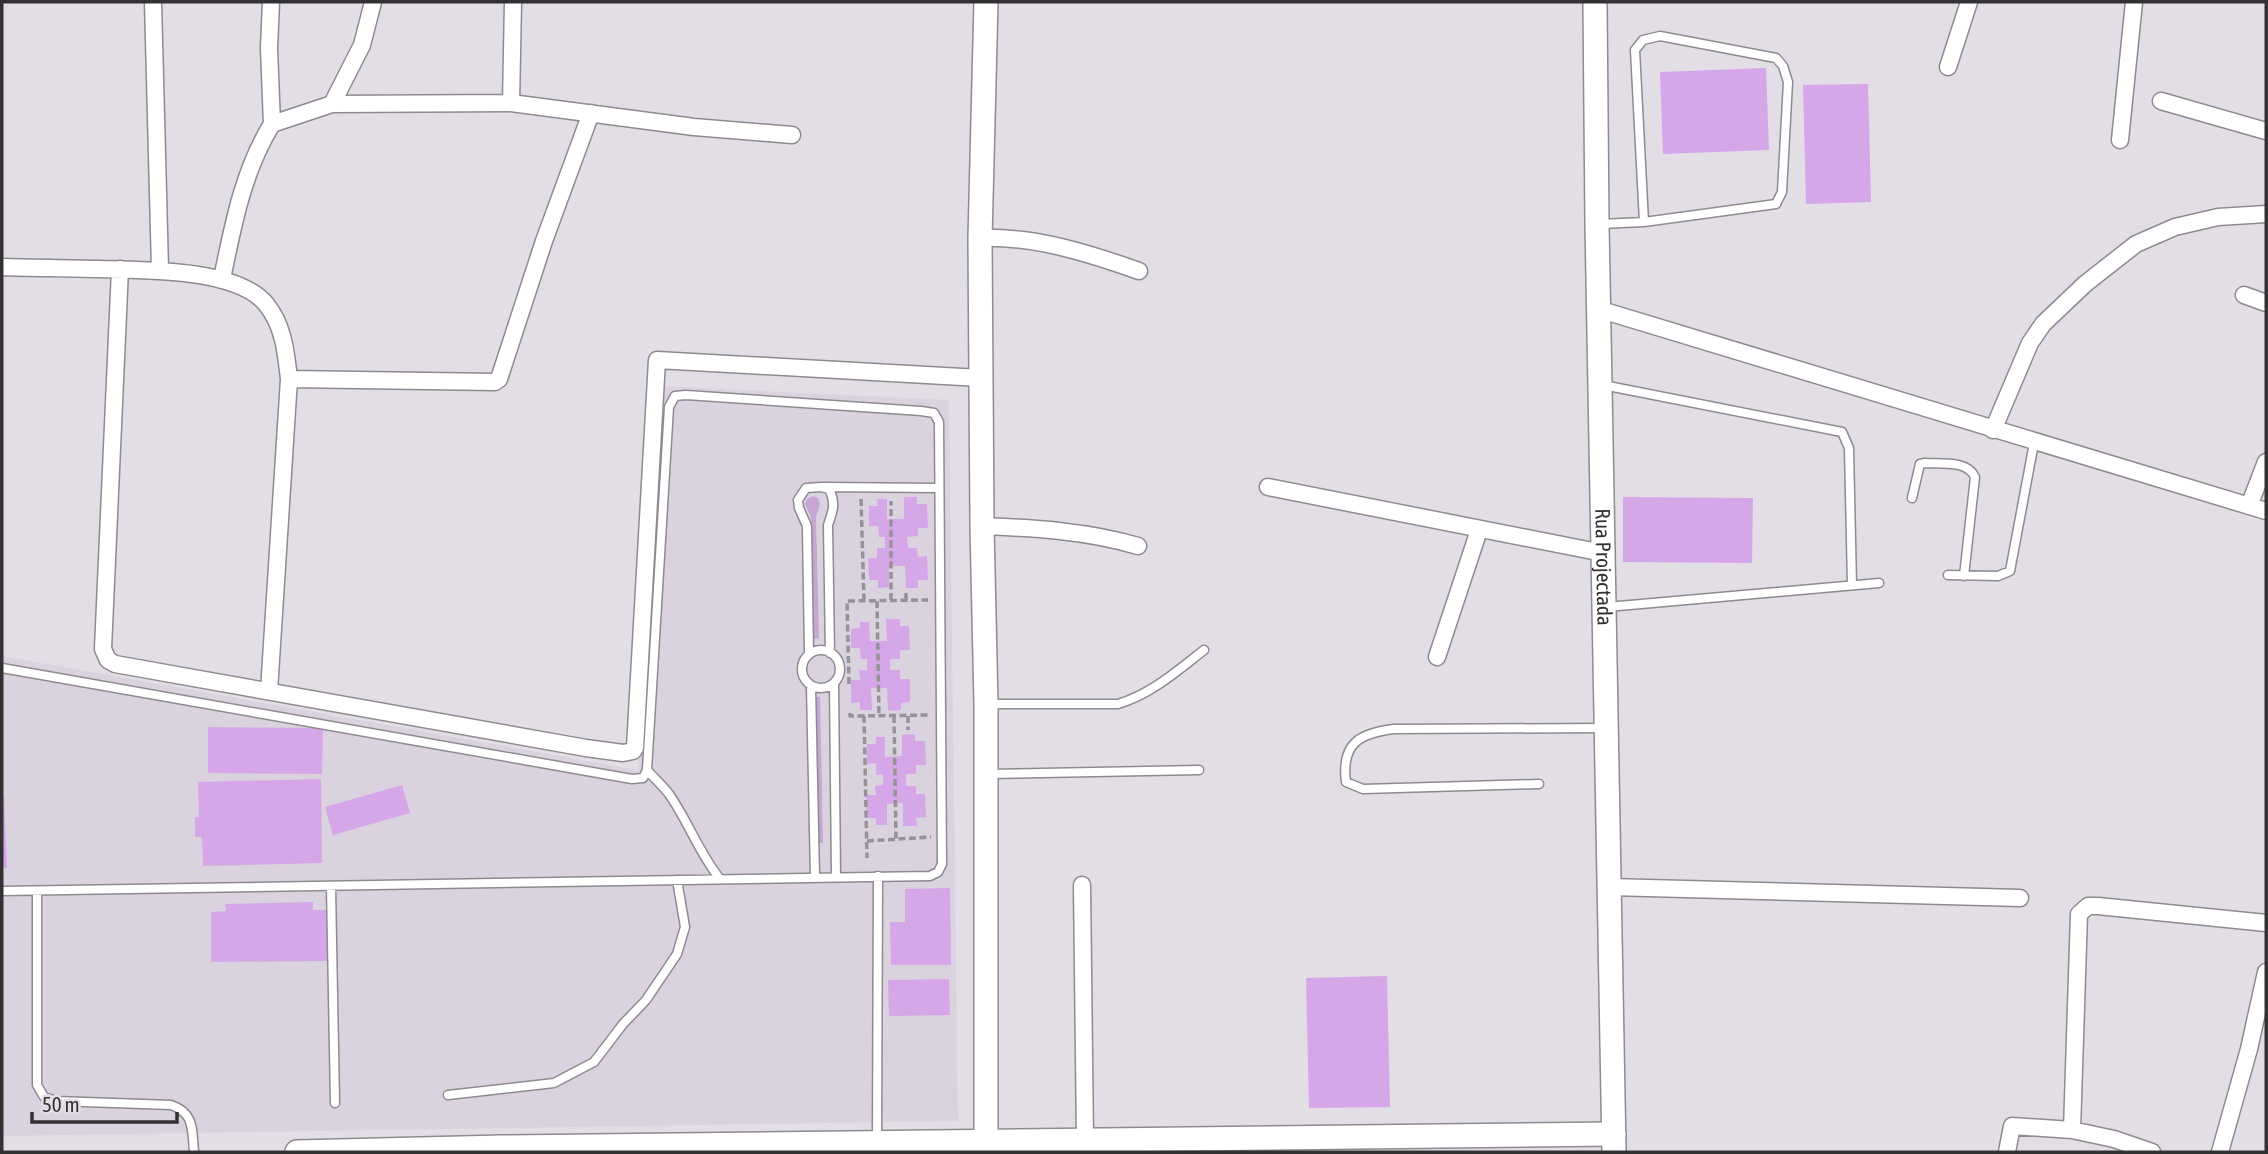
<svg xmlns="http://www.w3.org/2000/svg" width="2268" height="1154" font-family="'Asap Condensed',sans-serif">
<rect width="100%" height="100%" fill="#e3dee5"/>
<path fill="#dbd2df" d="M660,386L949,400L958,1121L2,1136V656L638,770Z"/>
<path fill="#c7a6d4" d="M813,496L818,498L820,504L816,517L819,638L814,639L811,517L805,504L807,499Z
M816,697H820L823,843H819Z"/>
<path fill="#d5a6e8" d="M1766,68L1769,150L1663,154L1660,72Z
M1868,84L1871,202L1806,204L1803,85Z
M904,497H917V504H927L928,528H918V536L907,537L908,548H917L918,557L927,556L928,580H918V588H906L905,566H889V587L878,588V580H869L868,558H877V548H885V537H879L878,526H869V506H878L877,499H887V519H904Z
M1623,497L1753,498L1752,563L1623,562Z
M886,619H900V626H909L910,650H900V659H890V670H900V679H910V702L901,703V710L888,711L887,688H871L872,710H860V702L851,703V680H860L859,670H867V659H861L860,648H851V629L860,628V622H869L870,641H887Z
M208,727L323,728L322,774L208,773Z
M915,734V741H925L926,765H916V774H906V786H916V794H925L926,817L916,818L917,826H903V803L887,804V825H876V818H867L866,795H876L875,786L883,785V774L876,775V763L867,764V744H876V737H885V757L902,756V735Z
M321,779L322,863L203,866L202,837H195V817H199L198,782Z
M402,785L410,813L333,835L325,807Z
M2,796H4L7,868H2Z
M950,888L951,965H891L890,922H905V889Z
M313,902V910H328V961L211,962V912L226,911L225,904Z
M1387,976L1390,1107L1309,1108L1306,978Z
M949,979L950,1015L889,1016L888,980Z"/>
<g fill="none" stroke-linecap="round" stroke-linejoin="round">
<defs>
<path id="lane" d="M1600,224L1644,222L1776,204L1782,192L1788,82L1783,66L1776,58L1660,36L1643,40L1635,50L1644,222
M1603,385L1842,432L1849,448L1852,585
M823,487L939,488
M1912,498L1920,464L1925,463C1941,464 1967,460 1975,477L1964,576
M1948,575L1998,576L2010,571L2034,443
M1607,607L1879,583
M802 669a19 19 0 1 1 38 0a19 19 0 1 1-38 0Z
M809,654L807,526L799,508L798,500L806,488L821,487L829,489C836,503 833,511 828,525L830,653
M2,668L632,779L643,778L647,770L669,407L675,396L686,395L921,411L934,413L939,422L942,864L938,872L930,876L2,891
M834,683L836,877
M811,686L815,877
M989,704H1118C1151,694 1177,671 1204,650
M647,770C654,778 663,786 669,794C688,821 699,853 720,879
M989,774L1199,770
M1539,784L1363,789L1346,782C1341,744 1359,733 1394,729L1603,728
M331,887L335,1103
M37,891V1085L44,1097L56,1101L171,1105C195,1113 192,1131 194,1152
M448,1095L554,1083L594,1062L623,1024L646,1000L677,954L685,927L677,880
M877,1139L878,876"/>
<path id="street" d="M153,2L160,269
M271,2L269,48L272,124
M1948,67L1969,2
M2161,101L2266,131
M511,103L513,2
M332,104L362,45L373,2
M2120,140L2134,2
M980,238C1035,236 1088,253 1139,271
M2,267C34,268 66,268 98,269C141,270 237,268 266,304C284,326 286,353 289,379L269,691
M120,269L103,649L108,660L115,664L586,748L623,753L633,751L635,748L657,360L980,378
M222,279C233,225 243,171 272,124L332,104L511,103L694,127L792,135
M2244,295L2266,303
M1598,309L2266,511
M289,379L495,382L499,379L544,241L591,113
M1993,430L2030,343L2043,324L2085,284L2136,244L2175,227L2218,217L2266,214
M1268,487L1603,553
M2249,506L2266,462
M982,526C1034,528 1087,531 1138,546
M1437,657L1479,530
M1082,885L1085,1141
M1609,887L2020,898
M2072,1130L2079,914L2088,906H2098L2266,923
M2007,1152L2012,1126L2072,1130L2114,1139L2152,1152
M2220,1152L2249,1049L2266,972"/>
<g id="secondary">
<path d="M986,2L980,238L982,526L986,704V1143"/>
<path id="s1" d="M1595,2L1597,224L1614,1152"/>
<path d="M297,1152L502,1147L1614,1134"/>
</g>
</defs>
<use href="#lane" stroke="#8e8a90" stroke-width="11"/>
<use href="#street" stroke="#8e8a90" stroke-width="19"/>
<use href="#secondary" stroke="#8e8a90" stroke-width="26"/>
<path stroke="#969398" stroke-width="3.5" stroke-dasharray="7 3.5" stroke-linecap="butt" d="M861,499L864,599
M891,600V501
M906,600V592
M877,601L879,716
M849,684L847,601L928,600
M850,713V716L930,715
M864,716L867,858
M894,716L896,839
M908,716V730
M867,841L931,837"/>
<use href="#lane" stroke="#fff" stroke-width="8"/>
<use href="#street" stroke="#fff" stroke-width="16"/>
<use href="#secondary" stroke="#fff" stroke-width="23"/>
</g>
<g text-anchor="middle" stroke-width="5" stroke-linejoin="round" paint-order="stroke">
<g font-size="21" fill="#333134" stroke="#e3dee5">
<text dy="7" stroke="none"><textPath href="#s1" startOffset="565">Rua Projectada</textPath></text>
</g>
</g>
<rect width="2268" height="1154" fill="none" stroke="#333134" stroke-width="7"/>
<path d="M32 1112v10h145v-10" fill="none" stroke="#333134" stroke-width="3.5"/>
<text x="42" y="1112" font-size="21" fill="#333134" stroke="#e3dee5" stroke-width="5" paint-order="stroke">50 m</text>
</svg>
